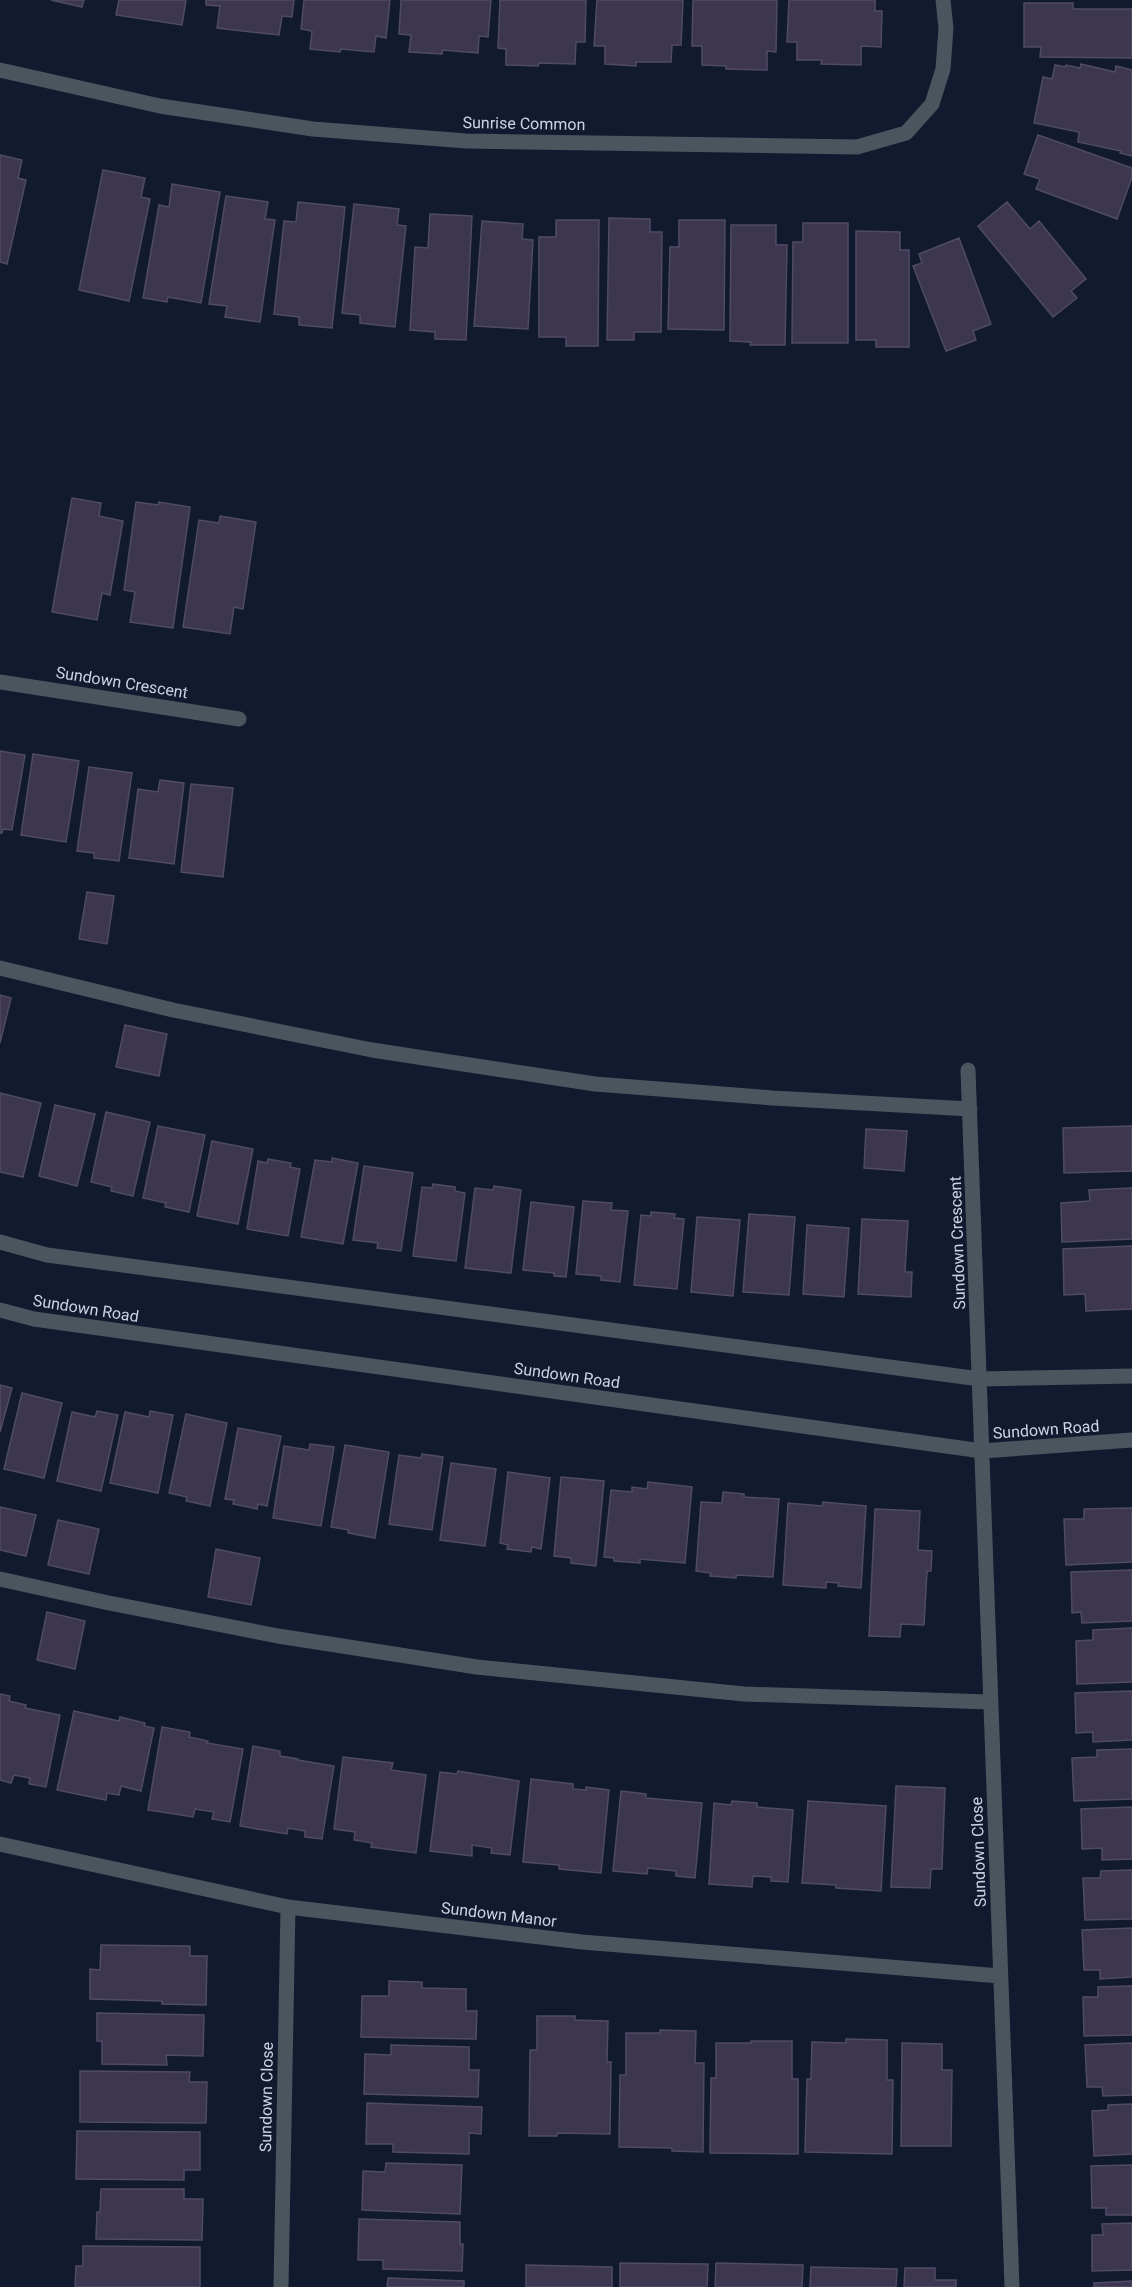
<svg xmlns="http://www.w3.org/2000/svg" width="1132" height="2287" font-family="Roboto,sans-serif">
<rect width="100%" height="100%" fill="#121a30"/>
<path fill="#3c3650" stroke="#504b65" stroke-width="1.5" d="M51,0H84L82,7Z
M119,0H186L182,25L116,15Z
M206,0H294L292,17L282,16L279,35L217,28L220,6L206,5Z
M304,0H390L386,38L376,36L374,52L341,49L340,52L310,49L312,31L301,29Z
M401,0H491L488,37L479,36L478,53L442,50V54L409,52L411,35L399,34Z
M500,0H586L585,42H576L575,64L539,63L538,66L506,65V49L498,48Z
M597,0H683L681,45H672L671,62H636V66L605,64V46H594Z
M693,0H777L776,52L767,51V70L726,69V66L702,65V46H692Z
M789,0H875V11H882L881,47L861,46V65L821,64L822,60H797V42H787Z
M1024,3H1073V9H1132V58L1040,57L1041,47H1024Z
M1081,64L1115,72L1116,66L1132,70V156L1120,153L1121,151L1078,142L1079,132L1034,123L1043,77L1052,79L1055,65L1065,67L1066,65L1080,68Z
M1038,135L1132,168V177L1117,219L1036,189L1040,179L1024,174Z
M0,155L22,160L18,178L26,180L7,264L0,262Z
M103,170L145,178L141,197L150,199L129,301L79,290Z
M172,184L220,192L201,303L168,297L167,302L143,298L159,205L169,207Z
M226,196L268,202L265,219L275,220L260,322L225,317L227,306L209,304Z
M298,202L345,207L332,328L299,325V317L274,314L284,221L296,222Z
M1007,202L1030,229L1039,221L1086,279L1071,291L1077,298L1053,317L978,226Z
M354,204L399,209L397,225L406,226L395,327L360,323V315L342,313Z
M430,214L472,216L466,340L435,339V332L410,330L415,247L428,248Z
M609,218L650,219V232H662L661,332H634V340H607Z
M556,220H599L598,346H566V337H539V237H556Z
M679,220H725L724,330L668,329L670,247H679Z
M482,221L523,224L522,239L533,240L528,329L474,326Z
M803,223H848V343H792L793,242H803Z
M731,225H776V245H787L785,345H750L751,342L730,341Z
M856,231L900,232V250H909V347H876V340H856Z
M959,238L991,324L973,331L976,340L946,351L913,266L922,263L919,254Z
M72,498L101,503L99,516L123,521L110,595L102,593L97,620L52,612Z
M136,502L158,505L159,502L190,507L173,628L130,622L135,592L124,590Z
M220,516L256,522L243,609L234,607L230,634L183,627L199,520L219,523Z
M0,751L25,755L12,830L3,829L2,833H0Z
M33,754L79,761L66,842L21,835Z
M89,767L132,773L119,861L94,858V853L77,851Z
M160,780L184,783L174,864L129,858L138,789L158,792Z
M191,784L233,788L223,877L181,872Z
M87,892L114,896L107,944L79,939Z
M0,995L11,998L0,1043Z
M125,1025L167,1034L159,1076L116,1067Z
M0,1093L41,1103L23,1177L0,1172Z
M55,1105L95,1114L77,1186L39,1176Z
M106,1112L150,1122L133,1196L111,1191L112,1187L91,1182Z
M158,1126L205,1135L189,1212L165,1207L166,1203L143,1198Z
M1132,1126V1171L1064,1173L1063,1128Z
M866,1129L907,1131L904,1171L864,1168Z
M212,1141L253,1149L238,1224L197,1216Z
M332,1158L358,1163L343,1244L301,1237L315,1160L332,1162Z
M268,1159L291,1163L290,1167L300,1169L288,1236L247,1229L258,1161L267,1163Z
M364,1166L413,1173L401,1251L377,1248L378,1243L353,1240Z
M433,1184L455,1187V1191L465,1193L456,1261L413,1256L422,1187L432,1188Z
M494,1186L521,1190L511,1273L465,1268L475,1188L493,1190Z
M1132,1188V1239L1062,1242L1061,1203L1090,1201L1089,1190Z
M583,1201L612,1203L611,1210L628,1211L620,1282L601,1280V1276L576,1274Z
M531,1202L574,1207L566,1277L554,1276V1273L523,1270Z
M651,1212L675,1214L674,1218L684,1219L677,1289L634,1285L641,1215L651,1216Z
M749,1214L795,1217L789,1295L743,1292Z
M697,1217L740,1220L733,1296L691,1292Z
M862,1219L908,1221L905,1272H912L911,1297L858,1294Z
M807,1225L849,1228L844,1297L803,1294Z
M1132,1246V1309L1086,1311L1085,1294L1064,1295L1063,1249Z
M0,1385L12,1388L0,1432Z
M22,1393L62,1403L44,1478L4,1469Z
M97,1411L118,1415L101,1491L57,1481L72,1412L95,1417Z
M150,1411L173,1415L158,1493L110,1483L125,1412L149,1417Z
M186,1414L227,1423L210,1506L186,1501L187,1497L169,1493Z
M238,1428L281,1436L267,1506L258,1504L257,1509L233,1504L234,1500L225,1499Z
M310,1444L334,1447L321,1526L273,1518L284,1446L309,1450Z
M345,1445L389,1452L375,1538L348,1533L349,1530L331,1527Z
M422,1454L443,1457L432,1530L389,1524L399,1455L421,1458Z
M451,1463L496,1469L485,1546L440,1540Z
M508,1472L550,1478L541,1549L532,1547L531,1552L507,1549L508,1545L500,1543Z
M561,1477L604,1481L596,1566L571,1563V1558L554,1556Z
M648,1482L692,1487L685,1563L640,1559V1563L614,1561V1558L604,1557L611,1490L632,1492V1487L647,1489Z
M723,1492L744,1494V1497L779,1499L773,1577L736,1575V1578L710,1576L711,1573L696,1571L701,1502L722,1503Z
M823,1502L866,1506L861,1588L838,1586L839,1583L826,1582V1588L783,1585L788,1503L822,1506Z
M0,1507L36,1515L26,1556L0,1550Z
M1132,1508V1562L1066,1565L1064,1519H1084V1509Z
M875,1509L920,1511L918,1550L932,1551L931,1571H927L924,1625L901,1624L900,1637L869,1636Z
M58,1520L99,1529L89,1574L48,1565Z
M216,1549L260,1558L251,1605L208,1597Z
M1132,1570V1621L1082,1623L1081,1612L1072,1613L1071,1572Z
M47,1612L85,1621L75,1669L37,1660Z
M1132,1628V1682L1077,1684L1076,1641L1093,1640V1630Z
M1132,1691V1740L1093,1742V1732L1076,1733L1075,1693Z
M0,1694L10,1696L9,1701L26,1705L25,1708L60,1715L46,1787L29,1784L30,1778L14,1775L11,1783L0,1780Z
M74,1711L119,1721L120,1717L145,1723L144,1726L154,1728L141,1791L121,1786L119,1795L107,1793L106,1800L57,1790Z
M162,1727L190,1732L189,1737L208,1741L207,1743L243,1749L230,1822L212,1819L214,1812L195,1809L193,1817L148,1810Z
M253,1746L280,1751V1756L298,1759V1760L334,1766L322,1839L305,1837V1831L288,1828L287,1834L240,1826Z
M1132,1749V1799L1074,1801L1072,1758L1097,1757V1750Z
M343,1757L393,1763L391,1770L426,1775L416,1853L371,1847L372,1843L354,1840L355,1832L334,1829Z
M458,1771L519,1781L510,1855L491,1853L492,1848L472,1845V1856L430,1851L440,1772L457,1774Z
M531,1779L573,1784V1789L586,1790V1787L609,1790L601,1873L559,1869V1865L523,1862Z
M896,1786L945,1788L942,1869H931L930,1888L891,1887Z
M621,1791L646,1794V1798L702,1803L695,1878L676,1876V1871L648,1868L647,1874L613,1871Z
M732,1801L757,1803V1807L793,1810L788,1882L771,1881V1877L753,1876L752,1887L709,1884L714,1803L731,1805Z
M808,1801L886,1806L881,1891L836,1888V1885L802,1883Z
M1132,1807V1859L1102,1860V1848L1082,1849L1081,1809Z
M1132,1870V1919L1085,1920L1083,1878H1100L1101,1871Z
M1132,1928V1977L1100,1979V1970H1084L1082,1930Z
M101,1945L190,1946V1956H207L206,2005L162,2004V2001L90,1999V1969L100,1970Z
M389,1981L422,1982V1988L466,1989V2011H477L476,2039L361,2037L362,1996H389Z
M1132,1986V2035L1084,2036L1083,1997H1098V1987Z
M97,2013L204,2015L203,2056L166,2055L167,2065L102,2064V2041H97Z
M537,2016H575V2020L608,2021L607,2062H611L610,2134L557,2133V2136H529L530,2050H537Z
M660,2030L696,2031L695,2063H704L703,2152L672,2151V2148L619,2147L620,2075H626V2033H660Z
M846,2039L887,2040V2080H893L892,2154L805,2152L807,2079H811L812,2042L846,2043Z
M751,2041H792V2079H798V2154L710,2153L711,2078H716V2043H751Z
M902,2043L942,2044V2070H952L951,2146H901Z
M1132,2043V2095L1103,2096L1102,2087H1087L1085,2045Z
M391,2045L469,2047V2070H479L478,2097L364,2094L365,2054L391,2055Z
M80,2071L190,2072L189,2082H207L206,2123L80,2122Z
M367,2103L482,2107L481,2134L469,2133V2154L393,2152V2144H366Z
M1132,2104V2154L1094,2156L1092,2111L1108,2110V2105Z
M77,2131L200,2132V2170H184V2180L76,2179Z
M386,2163L462,2165L460,2214L362,2210L363,2171L385,2172Z
M1132,2165V2215H1106V2208H1092L1091,2166Z
M101,2189H184V2199H203L202,2240L96,2239L97,2212H100Z
M359,2219L460,2222V2244H463L462,2271L383,2269V2260H358Z
M1132,2223V2270L1092,2271V2235H1103L1102,2224Z
M83,2246L200,2247V2287H75L76,2266H83Z
M620,2263L708,2264L707,2287H620Z
M716,2263L803,2265L802,2287H715Z
M526,2265L612,2267V2287H526Z
M811,2267L897,2269L896,2287H810Z
M905,2268H935V2280H956V2287H904Z
M388,2278L464,2281V2287H387Z
M1132,2281V2287H1094V2283Z"/>
<g fill="none" stroke-linecap="round" stroke-linejoin="round">
<path stroke="#4a555d" stroke-width="15" d="M0,968L173,1010L372,1050L595,1084L773,1098L970,1109
M0,1579L109,1603L278,1636L477,1667L744,1694L990,1702"/>
<path stroke="#4a555d" stroke-width="15" d="M0,70L160,106L313,129L466,141L857,147L906,133L932,104L943,69L946,28L943,0
M0,682L239,719
M968,1070L1012,2287
M0,1242L47,1255L980,1379L1132,1376
M0,1310L34,1319L982,1451L1132,1440
M0,1844L288,1907L582,1942L1000,1976
M281,2287L288,1907"/>
</g>
<g text-anchor="middle" stroke-width="6" stroke-linejoin="round" paint-order="stroke">
<g font-size="16" fill="#ccd3e2" stroke="#121a30">
<text transform="translate(524 123) rotate(1)" y="6">Sunrise Common</text>
<text transform="translate(122 682) rotate(9)" y="6">Sundown Crescent</text>
<text transform="translate(957 1243) rotate(-92)" y="6">Sundown Crescent</text>
<text transform="translate(86 1308) rotate(9)" y="6">Sundown Road</text>
<text transform="translate(567 1375) rotate(8)" y="6">Sundown Road</text>
<text transform="translate(1046 1429) rotate(-4)" y="6">Sundown Road</text>
<text transform="translate(978 1852) rotate(-92)" y="6">Sundown Close</text>
<text transform="translate(499 1914) rotate(7)" y="6">Sundown Manor</text>
<text transform="translate(266 2097) rotate(-89)" y="6">Sundown Close</text>
</g>
</g>
</svg>
